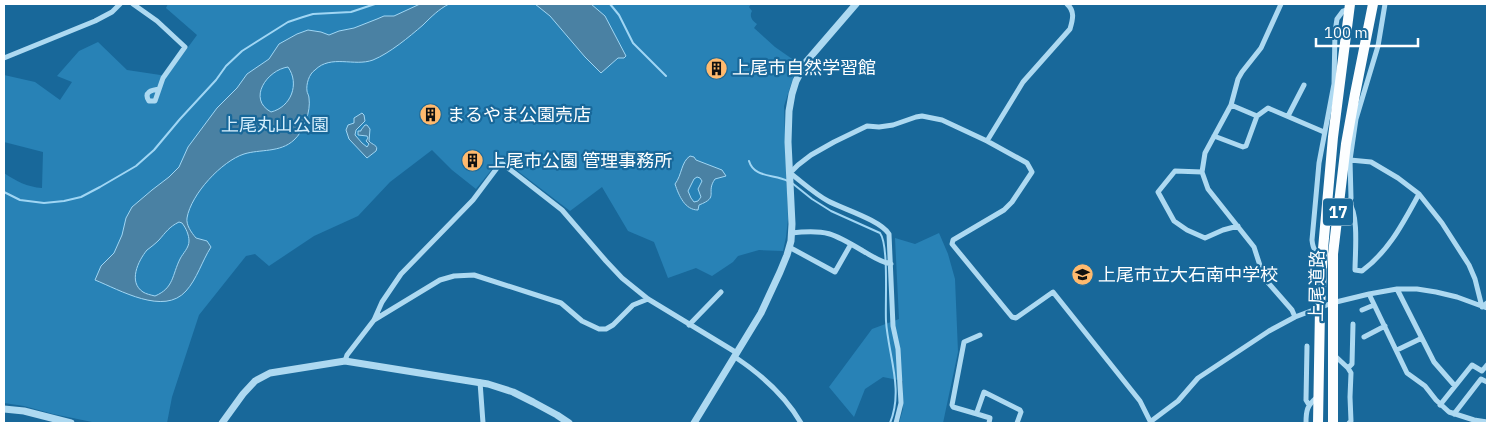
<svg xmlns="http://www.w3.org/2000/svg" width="1491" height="427" font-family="'IBM Plex Sans','Noto Sans JP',sans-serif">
<rect width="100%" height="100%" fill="#18689a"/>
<path fill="#2882b6" d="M168,4H751L749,7L752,11C749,16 752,21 757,24L754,28L775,47L798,63L784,106L788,219L786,237L783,251L759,250L738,256L733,262L712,276L696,268L668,278L654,242L628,231L602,187L570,211L501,158L476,189L452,170L432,150L390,182L358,216L314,236L269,266L255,254L246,256L199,315L172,397L167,423H97L53,414L24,406L4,403V173C16,181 27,187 42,188L43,152L4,142V75L35,82L60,100L72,82L57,76L79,51L98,42L127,70L167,76L197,35L166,8Z
M939,233L948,254L955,279L958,352L943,423H899L903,409V381L883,377L865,389L854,417L829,387L872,329L899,319L895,238L915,244Z"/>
<path fill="#4a81a3" stroke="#a0d6f4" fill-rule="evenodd" d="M420,4H449C439,9 431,17 423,25C409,37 390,53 373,60C354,67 331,54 315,70C309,74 306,84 307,91C307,93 309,95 309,98C311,111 304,131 294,140C280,153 260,149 244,154C222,161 191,194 187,218C186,225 191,232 196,238L207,241L211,247C202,261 197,279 186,291C164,316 120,290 95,280L101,266L114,253L122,235L126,218L132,207L152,190L169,177L179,167L188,147L217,108L237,88L247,74L269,59L279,44L297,34L308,30L321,32L329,35L339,31L354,28L377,19L384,16H394ZM288,67C300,84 291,107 271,112C247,99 267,70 288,67ZM179,222L182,223C186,228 189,235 189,241C189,248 183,253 180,259C172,275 174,288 155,296C151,295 146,294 143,292C128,282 138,261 147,250C151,247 155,244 159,240C166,232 169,227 179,222Z
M535,4H591L605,16L626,56L624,58H618L601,73L585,57L550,16Z
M362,113L364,115L365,121L356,130L355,135L362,143L367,147L369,144L366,141L368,138L367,136L358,135V131H361V130L365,125H367L370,129L369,141C372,145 379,145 376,151L367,158L349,139L346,130L348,125L354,123V118Z
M690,156L694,157L696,160L722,170L726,176L715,179C705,193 720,197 699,205L698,210C685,210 679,196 675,184C682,175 681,162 690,156ZM697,177L700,178L702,181L698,189L701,197L698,201L694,202L691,198L688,191L694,179Z"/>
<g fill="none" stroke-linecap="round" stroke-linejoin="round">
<path stroke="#a0d6f4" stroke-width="2" d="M610,4L619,15L633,43L666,76
M749,161C754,178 774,174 788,181
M792,183L812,199L831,211L880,233C889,245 885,302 886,321C888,354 904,390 890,423
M4,192L20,200L44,203L64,201L81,197L100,187L136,166L154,150L180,119L216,80L226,66L242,51L288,22L303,17L313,14L351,12L375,4"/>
<path stroke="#add9f1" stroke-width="5" d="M133,4L157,21L185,47L163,78L155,101H149C143,92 152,90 159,89
M1281,4L1261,48L1242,72L1238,79L1231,105L1205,153L1202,172L1208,189L1254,247L1264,278L1292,310L1295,317
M4,58L95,21L112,12L120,4
M1231,105L1257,116
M1288,116L1304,85
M1214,136L1243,147L1246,146L1257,116L1268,108L1324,132
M987,141L1023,82L1070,29C1073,19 1075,11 1067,4
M1350,160L1371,162L1398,178L1419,194L1442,223L1469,265L1475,279L1482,307L1487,303
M1202,172L1175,171L1158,192L1174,221L1187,230L1205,238L1223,230L1238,226
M1349,203C1359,214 1355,255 1355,270L1362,271C1389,251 1403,223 1419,194
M1338,211C1344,207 1348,205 1351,198L1350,160L1356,119L1378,46L1385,4
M791,233C826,229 833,233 863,251C872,256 880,262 891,264
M789,247L835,272L851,244
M1322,257C1315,252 1313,249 1312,240L1319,163L1334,84L1335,32L1337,19L1343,11L1349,9
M1397,289L1434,362L1455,386
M1369,294L1407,373L1425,386L1436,400L1449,412L1474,420L1487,422
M1362,310L1374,305
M374,320L440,280L454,276L474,275L561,303L582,321L599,329H606L613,325L633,305L648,299
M689,325L721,292
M1364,337L1385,326
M1307,346L1306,400L1309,405
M1397,350L1422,338
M1334,355L1348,368L1351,373L1350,397L1351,421L1349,423
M735,357C762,375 785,395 801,423
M345,361L347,355L374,320L382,302L401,274L473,200L500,164H503L562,210L606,261L622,278L648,299L737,353
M1348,368L1352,364L1353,324
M480,382L483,423
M1440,405L1472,365L1482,371L1487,365
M977,414L953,407L952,405L964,342L980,335
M1454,414L1481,379L1487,382
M1150,422L1178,401L1198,378L1269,331L1295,317L1332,303L1369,294L1397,289H1417L1436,292L1457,297L1487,308
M896,423L901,403L898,349L893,326L889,234C880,220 843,209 828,201C815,194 802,182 790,173L798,165L811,155L834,142L867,126L879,127L893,125L916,117L922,116L942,120L987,141L1027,163L1032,172L1012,202L1004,210L953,240L952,244L1012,317L1016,318L1053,292L1140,401L1151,423
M989,423L990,418L977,414V412L984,392L1020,410L1021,412L1017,423
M1306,423C1306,410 1307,406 1317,397"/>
<path stroke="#add9f1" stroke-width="7" d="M4,409L24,411L71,423
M222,423L243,394L255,381L270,373L345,361L488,384L513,392L533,402L557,415L569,423
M694,423L761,313L780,272L787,255L791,241L792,224L788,142L789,111L792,94L796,81L806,62L856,4"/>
<path stroke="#fcfeff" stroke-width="10" d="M1318,423L1320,308L1323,249L1333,137L1350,4
M1333,423V254L1346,144L1355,94L1373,4"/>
</g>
<defs>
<symbol id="building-disc" viewBox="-11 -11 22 22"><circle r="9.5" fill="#ffba6e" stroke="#18689a"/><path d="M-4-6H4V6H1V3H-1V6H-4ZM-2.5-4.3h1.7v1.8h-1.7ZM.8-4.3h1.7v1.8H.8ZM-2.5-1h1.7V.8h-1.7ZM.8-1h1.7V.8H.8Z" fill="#111"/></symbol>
<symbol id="school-disc" viewBox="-11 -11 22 22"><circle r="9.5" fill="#ffba6e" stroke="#18689a"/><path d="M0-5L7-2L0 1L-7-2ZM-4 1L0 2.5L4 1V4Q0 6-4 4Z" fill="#111"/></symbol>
</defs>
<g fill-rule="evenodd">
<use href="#building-disc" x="704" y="56" width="25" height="25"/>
<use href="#building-disc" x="418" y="102" width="25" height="25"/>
<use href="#building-disc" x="460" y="148" width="25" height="25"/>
<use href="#school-disc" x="1070" y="262" width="25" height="25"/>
</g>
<g text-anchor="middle" stroke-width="4.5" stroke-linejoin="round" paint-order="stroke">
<rect fill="#18689a" stroke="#bad2e1" stroke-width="1" x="1323" y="198.5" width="30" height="27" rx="4"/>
<g font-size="16" font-weight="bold" fill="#fff">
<text x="1338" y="218">17</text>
</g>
<g font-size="18" fill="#fff" stroke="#18689a" text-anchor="start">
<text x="732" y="74">上尾市自然学習館</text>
<text x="447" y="121">まるやま公園売店</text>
<text x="488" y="167">上尾市公園 管理事務所</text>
<text x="1098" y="281">上尾市立大石南中学校</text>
</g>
<g font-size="18" fill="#d5eefc" stroke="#18689a">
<text x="275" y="131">上尾丸山公園</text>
</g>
<g font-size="18" fill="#fff" stroke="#18689a">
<text transform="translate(1317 286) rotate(-89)" y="6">上尾道路</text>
</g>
</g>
<rect width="1491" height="427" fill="none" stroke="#ffffff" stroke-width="10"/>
<path d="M1316 38v8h102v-8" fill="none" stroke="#ffffff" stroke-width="2.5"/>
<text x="1324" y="38" font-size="15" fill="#ffffff" stroke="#18689a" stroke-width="4" paint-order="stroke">100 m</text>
</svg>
